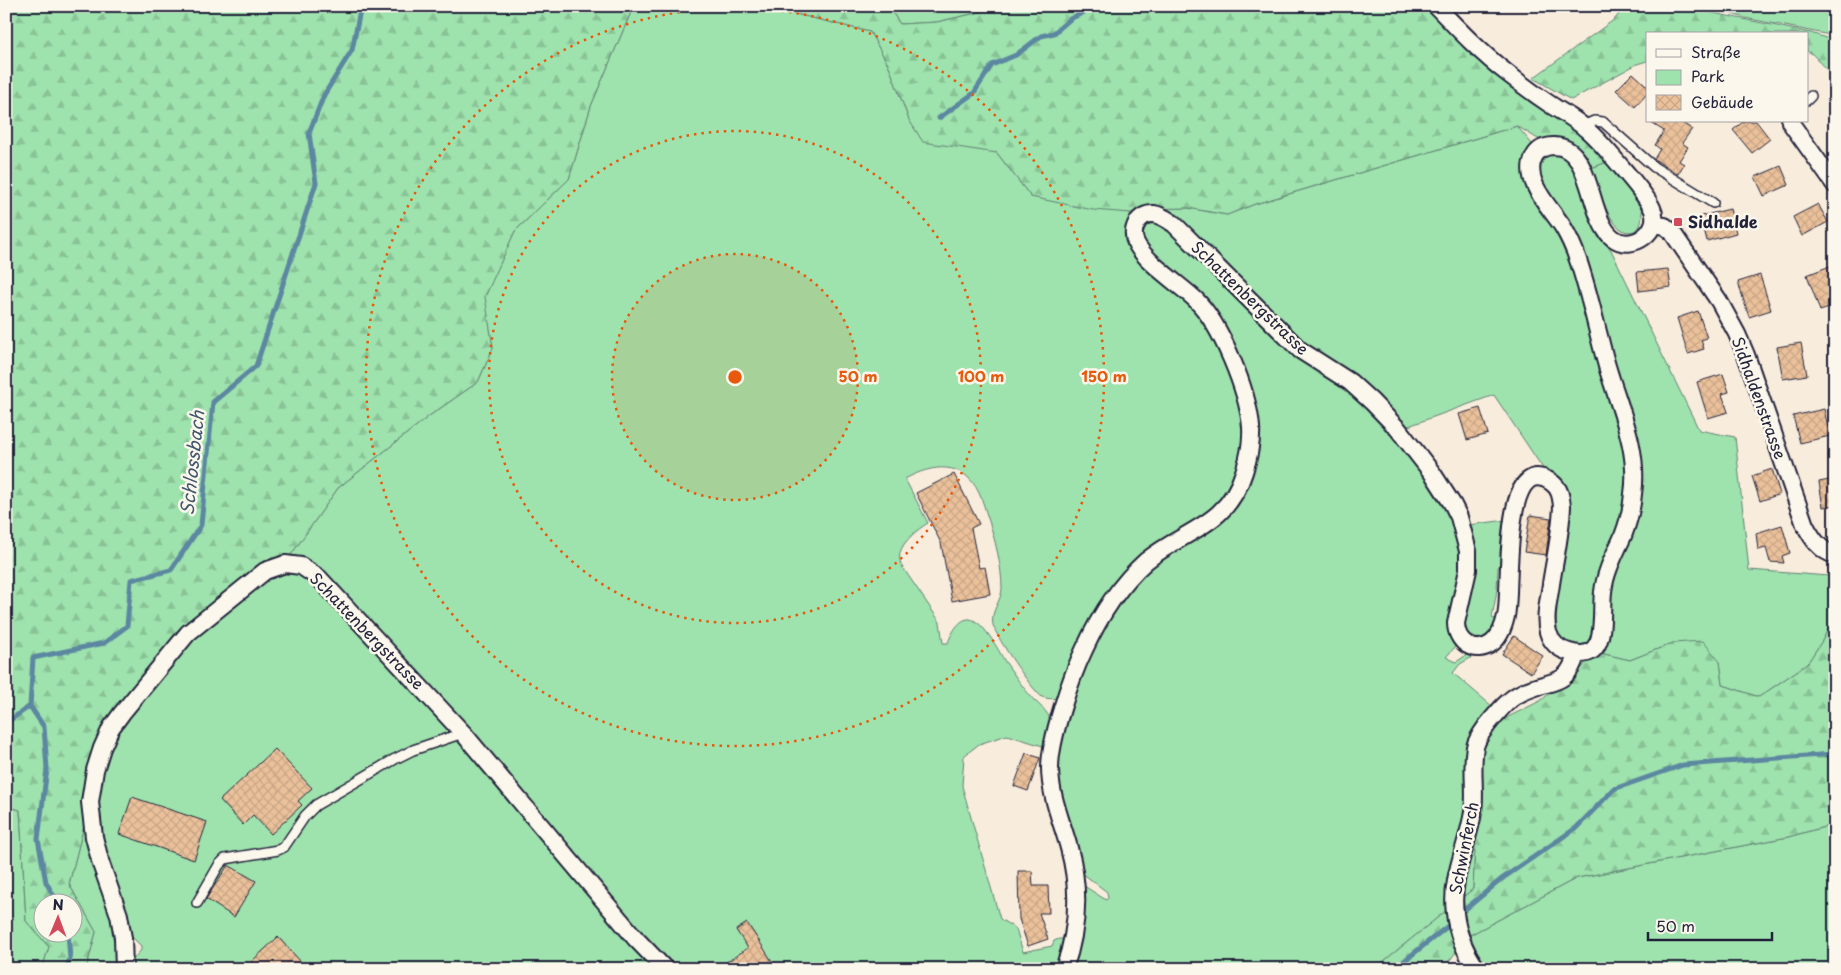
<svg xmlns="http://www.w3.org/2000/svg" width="1841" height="975" font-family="'Playpen Sans',sans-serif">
<defs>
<pattern id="forest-firs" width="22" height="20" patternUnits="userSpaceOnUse" patternTransform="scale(1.25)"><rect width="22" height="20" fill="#9ee2ad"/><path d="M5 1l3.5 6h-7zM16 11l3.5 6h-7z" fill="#88c296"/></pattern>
<pattern id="building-cross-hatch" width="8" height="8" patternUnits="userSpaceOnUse" patternTransform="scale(1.25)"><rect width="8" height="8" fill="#ebc19b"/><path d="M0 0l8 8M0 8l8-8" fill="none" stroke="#c9a686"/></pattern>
</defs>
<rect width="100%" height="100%" fill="#f8ecdc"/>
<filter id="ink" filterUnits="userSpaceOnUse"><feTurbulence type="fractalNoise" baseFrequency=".02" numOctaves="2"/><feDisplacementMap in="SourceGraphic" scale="10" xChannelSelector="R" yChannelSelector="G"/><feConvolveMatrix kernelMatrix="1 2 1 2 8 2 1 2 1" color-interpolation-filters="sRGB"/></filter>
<g filter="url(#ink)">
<path fill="#9ee2ad" stroke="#608274" d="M639,6H736L744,9L792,13L870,32L889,66L909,120L997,153L1031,197L1131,213C1125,224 1124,231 1128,243L1199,309L1229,366L1247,428L1237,476L1217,509L1145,557L1057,698C1052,699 1047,699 1042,697C1032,690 996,637 993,625C990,611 1001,602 1002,589C1002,567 995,539 988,518C985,510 983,501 979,493C964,460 932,464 905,479L928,523C918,529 903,541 900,553C899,557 900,561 901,565L940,622L943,643H948C951,634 959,618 970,619C983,621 998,649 1004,660C1013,673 1023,688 1034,700C1039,705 1046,710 1049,717C1053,725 1048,738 1046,747L1007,735L979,744L964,756L962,786L1000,919L1016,929L1023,952L1052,946L1054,941L1059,939H1067L1059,969H129V964L141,950V946L128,933L96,814L101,772L121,722L180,649L288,559L338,488L429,416L478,382L493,348L484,297L515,231L569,179L591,106L631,12Z
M888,6H1007L937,22L900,24Z
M1707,6H1835V36L1745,18Z
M1517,126L1532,144L1527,153L1552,218L1567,250L1625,437L1629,489L1597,620L1591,638L1584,646H1567L1552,629L1568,511L1551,474L1544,470L1494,395L1403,428L1310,352L1160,208H1188L1227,215L1255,204Z
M1557,152L1572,162L1598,237L1611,250L1699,430L1735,437L1749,570L1829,576L1835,578V616L1822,641L1807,664L1759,697L1723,685L1720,662L1673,643L1630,660L1604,654L1609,633L1607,592L1635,521L1641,499V464L1632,427L1541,183L1538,165C1543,156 1547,153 1557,152Z
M1607,162L1615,170L1642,210C1642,218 1642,228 1634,231C1611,240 1597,183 1591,168Z
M1153,222L1162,223L1364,399L1432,480L1454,524L1463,557L1450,633L1456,646L1446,657L1456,662L1468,654L1474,656L1460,664L1453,673L1506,718L1480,746L1473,889L1374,969H1068L1081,884L1106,900L1108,898L1107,892L1078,870L1056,772L1063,723L1091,645L1121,595L1249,476L1236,360L1161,262L1143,241L1141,234L1143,227Z
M1507,520L1504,556L1498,567L1497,590L1492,618L1498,620L1503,613L1489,638L1471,641L1462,630L1468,525Z
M6,806L20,810L26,921L49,947L42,969H6Z
M87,813L113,907L120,969H86L96,932L69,884Z
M1835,824V969H1488L1468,936L1577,878L1788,837Z"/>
<path fill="url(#forest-firs)" stroke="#608274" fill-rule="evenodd" d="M11,6H639L631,12L591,106L569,179L515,231L485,297L493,348L478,382L429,416L338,488L288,559L271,558L214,607L178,630L112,716L69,884L96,932L86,969H42L49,947L26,921L20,810L6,806V18ZM42,902H72V932H42Z
M736,6H888L900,24L937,22L1007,6H1110L1126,9L1131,6H1428L1520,91L1579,130L1607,162L1591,168L1576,147L1568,140L1549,138L1538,139L1517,126L1255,204L1227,215L1188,208L1143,209L1131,213L1093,210L1031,197L997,153L923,142L909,120L889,66L870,32L792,13L744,9Z
M1625,6H1679L1811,33L1835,41V61L1828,70C1819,65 1817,55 1807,51V34H1647V61L1637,64L1571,100L1533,78L1615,19Z
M1835,616V824L1788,837L1577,878L1468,936L1450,960L1437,969H1374L1473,889L1480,745L1506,718L1540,701L1583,667L1588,657L1604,654L1630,660L1673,643L1703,641L1720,662L1723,685L1759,697L1807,664L1822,641Z"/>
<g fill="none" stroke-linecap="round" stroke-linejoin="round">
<path stroke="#5c87a1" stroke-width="5" d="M939,118L974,93L992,65L1016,55L1041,36L1054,33L1070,19L1088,10L1107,6
M30,706L44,727L47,769L38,839L46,882L57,902
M6,723L30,706L33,658L104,643L127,626L131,580L171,570L201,525L213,402L256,366L316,183L309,133L324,95L352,50L361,6
M1463,911L1503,878L1576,828L1614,789L1683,765L1835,754
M66,969L70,959L68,932
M1394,969L1453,922"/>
</g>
<path fill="url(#building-cross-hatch)" stroke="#22223b" d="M1633,73L1647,86V94L1635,107L1616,90Z
M1648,121H1679L1692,129L1682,143L1688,147L1679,161L1684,164L1678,174L1654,159L1660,149L1655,145L1664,131Z
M1744,121H1756L1770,139L1752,153L1733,130Z
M1781,166L1789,185L1764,196L1755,177Z
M1818,204L1828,222L1802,236L1793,217Z
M1730,209L1736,233L1707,241L1701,216Z
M1835,264V306L1820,311L1807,275Z
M1668,269L1671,287L1639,291L1637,272Z
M1760,275L1771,310L1749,317L1738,282Z
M1698,311L1707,338L1701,340L1704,349L1688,354L1677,318Z
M1801,343L1807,375L1783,379L1777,347Z
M1723,374L1729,392L1722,394L1728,412L1708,418L1697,382Z
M1480,408L1488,434L1467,440L1459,414Z
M1824,409L1830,436L1800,443L1793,416Z
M1772,469L1780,494L1760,501L1752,476Z
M954,474L979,524L971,528L979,568L985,567L990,594L952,601L941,543L916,493Z
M1835,479V505L1823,507L1819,482Z
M1530,515L1551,518L1546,555L1524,552Z
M1782,525L1790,553L1782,556L1784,563L1770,562L1766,548L1758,550L1756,533Z
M1514,636L1543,656L1531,673L1502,654Z
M275,749L312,788L298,801L302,805L271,834L253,815L243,825L220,800Z
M1026,753L1040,758L1028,791L1014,786Z
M132,797L207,822L194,860L119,834Z
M228,865L256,881L234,917L206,899Z
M1018,871H1032L1033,886H1048L1049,913H1039L1048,939L1028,946L1019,919Z
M747,923L759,941L777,969H716L748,948L736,930Z
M278,937L302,963L295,969H258L251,962Z"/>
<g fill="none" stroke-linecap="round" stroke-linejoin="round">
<defs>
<path id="lane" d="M1807,100L1811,96
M1583,126L1594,121L1603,122L1654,167L1713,203
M197,903L219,865L225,859L278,850L284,847L305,816L316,805L395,759L413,750L463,733"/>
<path id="street" d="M1790,122L1835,185
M1654,224L1665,226L1672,232L1719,301L1737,334L1746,355L1805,525C1812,538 1820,551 1835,555
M124,969L123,938L119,915L101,864L94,837L90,802L95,770L102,748L111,728L122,713L188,633L265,571L285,564L301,566L319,578L463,733L636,939L665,969
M1064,969C1078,930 1080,888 1069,848C1062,822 1050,796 1050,768C1050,739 1071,677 1084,650C1099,617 1118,586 1146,561C1185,529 1227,527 1244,472C1249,457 1252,443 1251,427C1248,391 1221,324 1195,299C1179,284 1145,262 1136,243C1130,230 1138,213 1154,214C1161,215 1168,220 1174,224L1300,350L1350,382L1372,402L1398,429L1433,474L1453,505L1459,517L1468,551V570L1456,623C1456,642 1475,656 1492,643C1500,637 1504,625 1506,616C1512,595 1500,449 1551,482C1560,488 1561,497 1562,506C1561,532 1555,558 1551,584C1549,599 1544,617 1548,632C1551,642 1558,649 1569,652C1610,664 1600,616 1603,592C1605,572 1615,554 1623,536C1628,523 1632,508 1633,494C1640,447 1617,404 1605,359C1596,326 1589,292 1578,260C1574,248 1569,237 1563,227C1551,208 1522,181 1534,157C1538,149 1546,146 1554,146C1594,147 1587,219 1613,238C1632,253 1663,230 1652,208C1645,194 1633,181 1623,169C1611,155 1600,141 1586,129C1576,119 1563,113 1551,105C1536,95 1521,84 1507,73C1481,53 1459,30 1436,6
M1477,969C1465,952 1457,933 1455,913C1450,878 1468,845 1473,812C1476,791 1471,768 1475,747C1477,738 1483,731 1488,724C1497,713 1508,699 1521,693C1547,679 1568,689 1576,654"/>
</defs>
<use href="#lane" stroke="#22223b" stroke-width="12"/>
<use href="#street" stroke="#22223b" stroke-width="20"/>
<use href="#lane" stroke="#fbf7ec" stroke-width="9"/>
<use href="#street" stroke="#fbf7ec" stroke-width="16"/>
</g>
</g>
<circle cx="735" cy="377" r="123" fill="#e8590c" fill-opacity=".12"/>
<g fill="none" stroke="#e8590c" stroke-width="2.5" stroke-dasharray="2.5 5">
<circle cx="735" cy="377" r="123"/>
<circle cx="735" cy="377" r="246"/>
<circle cx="735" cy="377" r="369"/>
</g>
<rect fill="#d1495b" stroke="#fbf7ec" stroke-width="2" x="1673" y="217" width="10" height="10" rx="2.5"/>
<g text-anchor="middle" stroke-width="5" stroke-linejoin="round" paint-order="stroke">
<g font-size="16" font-weight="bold" fill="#22223b" stroke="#fbf7ec" text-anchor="start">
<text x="1688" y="228">Sidhalde</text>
</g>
<g font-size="16" fill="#22223b" stroke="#fbf7ec">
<text transform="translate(1250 298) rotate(44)" y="6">Schattenbergstrasse</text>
<text transform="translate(1759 398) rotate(70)" y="6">Sidhaldenstrasse</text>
<text transform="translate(367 631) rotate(46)" y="6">Schattenbergstrasse</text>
<text transform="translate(1464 848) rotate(-79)" y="6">Schwinferch</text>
</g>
<g font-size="18" font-style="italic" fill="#3f556e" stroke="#fbf7ec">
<text transform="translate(193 463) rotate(-84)" y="6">Schlossbach</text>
</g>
</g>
<circle cx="735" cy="377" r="8" fill="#e8590c" stroke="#fbf7ec" stroke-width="2.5"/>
<g font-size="15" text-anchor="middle" font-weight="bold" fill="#e8590c" stroke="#fbf7ec" stroke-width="5" stroke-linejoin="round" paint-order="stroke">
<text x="858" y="382">50 m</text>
<text x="981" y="382">100 m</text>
<text x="1104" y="382">150 m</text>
</g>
<rect width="1841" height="975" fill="none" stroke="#fbf7ec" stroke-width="25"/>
<rect x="12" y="12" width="1816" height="950" fill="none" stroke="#22223b" stroke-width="2" filter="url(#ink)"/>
<rect x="1646" y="32" width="162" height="90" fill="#fbf7ec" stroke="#a4a2a5"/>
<rect x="1656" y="49" width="25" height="8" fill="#fbf7ec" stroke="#a4a2a5"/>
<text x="1691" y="58" font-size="15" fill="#22223b">Straße</text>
<rect x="1656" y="70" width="25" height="15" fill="#9ee2ad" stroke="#a4a2a5"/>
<text x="1691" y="82" font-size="15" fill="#22223b">Park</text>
<rect x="1656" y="95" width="25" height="15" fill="url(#building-cross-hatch)" stroke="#a4a2a5"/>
<text x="1691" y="108" font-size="15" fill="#22223b">Gebäude</text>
<g transform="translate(58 918) rotate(1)"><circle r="24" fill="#fbf7ec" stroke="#a4a2a5"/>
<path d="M0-4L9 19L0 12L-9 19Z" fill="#d1495b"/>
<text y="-8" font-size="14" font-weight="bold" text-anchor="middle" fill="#22223b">N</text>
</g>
<path d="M1648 932v8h124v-8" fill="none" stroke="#22223b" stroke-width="2.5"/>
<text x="1656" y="932" font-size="15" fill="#22223b" stroke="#fbf7ec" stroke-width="4" paint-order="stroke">50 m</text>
</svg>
